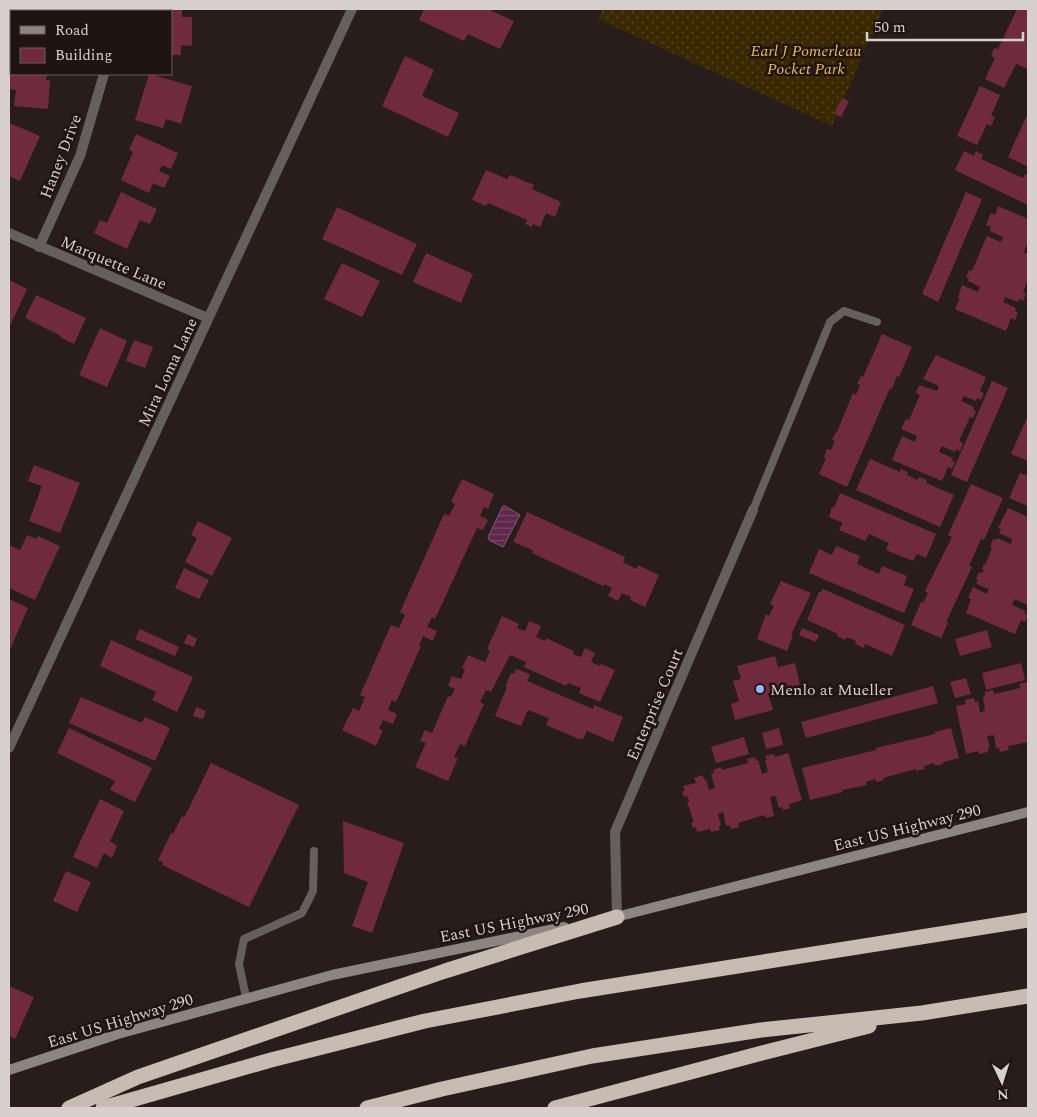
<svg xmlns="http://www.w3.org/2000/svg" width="1037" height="1117" font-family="Spectral,serif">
<defs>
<pattern id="grass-dots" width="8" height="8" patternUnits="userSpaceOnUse" patternTransform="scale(1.25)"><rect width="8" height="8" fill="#392802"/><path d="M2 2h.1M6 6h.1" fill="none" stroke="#554626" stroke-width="1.8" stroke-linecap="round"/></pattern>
<pattern id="water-rules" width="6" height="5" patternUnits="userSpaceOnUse" patternTransform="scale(1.25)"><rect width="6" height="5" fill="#60274e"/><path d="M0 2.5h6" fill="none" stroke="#764566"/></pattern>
</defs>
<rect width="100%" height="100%" fill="#291d1b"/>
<path fill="url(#grass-dots)" d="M603,9H883L832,126L598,19Z"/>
<path fill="url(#water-rules)" stroke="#845a74" d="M503,506H505L520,515L503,547L489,540L488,537Z"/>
<path fill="#6f2b3d" d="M12,9H59L60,11H12Z
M143,9H182V17H192V46L181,45V55H171V11H143Z
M424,9H488L514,21L500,49L468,34L464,41L419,20Z
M1017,9H1028V69L1016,64L1004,88L985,79L995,58L991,56L994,48L998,49Z
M9,56H11V74H47L46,80H50L48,109L14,106L16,90L9,89Z
M405,56L434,70L422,96L459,113L448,137L382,106Z
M149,74L192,86L181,124L166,119L163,128L135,120Z
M980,86L1000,95L991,116L995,117L991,126L987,124L977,145L957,136Z
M842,98L849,101L841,117L834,114Z
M1026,117L1028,118V167L1008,157Z
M9,123L40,136L20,181L9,176Z
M136,134L178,153L171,169L162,165L159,171L170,176L164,188L153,183L149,193L121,180L133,152L129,150Z
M964,151L974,156L976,151L983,155L981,159L1023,178L1025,174L1028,175V205L955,170Z
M486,170L507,179L510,175L534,185L532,189L561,202L555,217L546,213L540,227L533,224L532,227L525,224L527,220L488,203L486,206L472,200Z
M121,192L157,209L150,224L140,220L127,249L94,233L100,220L107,223Z
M966,192L982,199L938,302L922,294Z
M998,206L1028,219V247L1026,246L1024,252L1028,254V279L1023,292L1026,294L1023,301L1019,299L1018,302L1005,297L1003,302L1016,308L1015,311L1018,313L1015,320L1011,318L1006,331L955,309L960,298H958L962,285L978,292L980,287L968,281L969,278L966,277L969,270L972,271L987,236L1001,242L1003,237L990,231L991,227L986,225L991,213L995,215Z
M337,207L417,244L402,275L322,239Z
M426,253L473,274L461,303L413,282Z
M342,263L380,281L362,317L324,299Z
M9,280L27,289L9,328Z
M36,295L86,318L74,344L60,337L61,336L25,318Z
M100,328L127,341L107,387L79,375Z
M882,334L912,347L899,377L897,376L892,389L890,388L847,487L819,474L826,458L824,457L827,449L831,450L835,441L832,440L836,432H837L853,393L856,395L860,385L857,384L861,376L863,377Z
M134,340L153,347L145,368L126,361Z
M936,355L986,377L980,391L984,393L981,400L977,398L976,401L964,396L961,401L974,407L973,410L976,411L973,418L970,417L959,441L963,443L960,451L956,449L955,452L942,446L939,452L953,458L952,461L955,462L952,469L948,467L942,481L892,460L902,436L915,442L917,436L901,429L906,419L909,420L920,395L916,393L919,385L937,391L939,386L923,379Z
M992,381L1008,388L967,482L951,475Z
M1028,415V461L1011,454Z
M870,459L900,472L901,469L908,472L907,475L918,480L919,477L927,480L926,483L954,495L940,527L856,490Z
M34,465L80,483L60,533L29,521L42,486L28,481Z
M1020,473L1028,476V506L1009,498Z
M462,479L494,494L488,509L484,507L480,516L488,520L483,530L477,528L435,619L432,617L427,627L437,631L433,641L423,636L419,646H421L396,702L392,700L388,710L397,714L393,724L383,720L379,729L383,730L376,746L342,730L353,708L359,711L365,697L360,695L391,625L399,628L405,615L400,612L444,514L449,516L455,504L451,502Z
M971,484L1003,498L984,540L981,539L969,566L972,567L946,622L948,623L941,638L911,625L921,602L923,603L928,593L925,591L952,537L948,535Z
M840,493L936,534L926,558L917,554L913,561L886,550L889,543L869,534L865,541L839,530L843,523L829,517L832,507L834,508Z
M1008,508L1028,517V605L1014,599L1012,605L1026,611L1024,613L1028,615L1025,622L1021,620L1015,634L966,613L971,599L968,598L973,587L987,594L989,589L976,584L978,580L976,579L979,572L982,573L984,570L982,569L984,564L985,565L992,548L990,547L993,539L996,540L997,538L1011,544L1012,539L999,533L1001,529L998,528Z
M527,512L625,557L623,562L636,569L638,565L659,575L645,607L630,600L631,597L622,593L618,601L608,596L612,588L604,584L603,586L532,553L533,550L513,542Z
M198,521L232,538L212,576L185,562L197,538L191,535Z
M27,535L36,539L38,536L60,546L35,600L9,588V545L20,550Z
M836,546L860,556L857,564L879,574L882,566L907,576L904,585L914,589L904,613L809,573L819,549L832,555Z
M184,568L209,580L199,599L175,588Z
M781,581L811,593L791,635H793L787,651L757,639L766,614L769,616L774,606L770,604Z
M823,589L905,625L892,656L865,644L864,648L855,644L856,641L846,637L845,640L837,636L838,634L807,620L819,592H821Z
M9,599L28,608L9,652Z
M502,616L519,624L517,628L525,631L529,621L541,626L536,637L545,641L546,638L574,651L573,654L581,657L585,648L595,653L591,662L600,666L601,664L615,670L600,702L579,693L581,688L568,683L566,686L524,667L526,662L510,655L491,692L486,690L480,702L484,704L465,746L460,744L454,757L458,758L448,781L415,767L426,743L420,741L425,730L432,733L448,696L451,697L455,689L448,686L452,676L461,679L465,669L462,668L468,655L485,662L490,651L487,649Z
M802,628L819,635L816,642L799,635Z
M140,629L179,647L175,656L135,639Z
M987,630L992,647L960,656L955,639Z
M188,634L197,639L194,647L184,643Z
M111,640L193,677L177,712L152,700L156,692L100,666Z
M775,656L778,667L795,663L800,685L768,693L773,710L735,720L731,704L739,701L733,681L741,679L737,666Z
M1021,663L1025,680L986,690L982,673Z
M516,669L530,674L527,681L593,709L594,705L623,717L613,742L587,731L583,739H579L546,725L549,718L528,710L521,726L495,716L507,687H505L511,673L514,674Z
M966,678L971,694L955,698L950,682Z
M1027,682L1028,686V742L1008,746L1009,750L1000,752L999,748H996L994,735L987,736L990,748L988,749V752L979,754L978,751L966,754L956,706L966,704L965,700L974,698L975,702L978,701L980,712L985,711L983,697L985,696V692L993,690L994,694L1020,688L1019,684Z
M933,686L938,703L806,738L801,722Z
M81,697L142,723L145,717L170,728L155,761L69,723Z
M196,707L206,711L203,719L193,716Z
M69,728L152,768L135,802L110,790L115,781L57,753Z
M779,728L783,745L766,749L762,733Z
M951,728L959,758L943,762V764L935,766L934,763L924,766L925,769L916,771V769L883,778L884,780L876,782L875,779L866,782L867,785L842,790L843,792L810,800L802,768L876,750V748L935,734V732Z
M744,737L749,754L716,763L711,747Z
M788,753L802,800L789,804L790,808L783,810L782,807L779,808L776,796L770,797L774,816L766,818L764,815L738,823L739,827L731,829L729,825L726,826L723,812L718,814L721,825L719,826L720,830L711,832L710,829L697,832L696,827L693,828L691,823L694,822L687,802L689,801L687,796L684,797L682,791H685L683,786L696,783L694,778L703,775L704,780L706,779L709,790L715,788L711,774L714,773L713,770L721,767L722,770L748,763L747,759L755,757L756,761L758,760L762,774L768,772L765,760H767L765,756L774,754L775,757Z
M211,763L299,805L249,907L162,865L163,862L158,860L171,833L173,834L182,816L184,818Z
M100,799L124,811L110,841L117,846L112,858L104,853L97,868L73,857Z
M343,821L404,843L372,933L352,926L368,882L344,873Z
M66,871L91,882L77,912L53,901Z
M9,986L34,997L15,1039L9,1036Z"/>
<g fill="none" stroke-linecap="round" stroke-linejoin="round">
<path stroke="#65605d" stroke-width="8" d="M753,510L830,322L844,311L877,322
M246,997L239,964L244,939L302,913L313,891L314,851"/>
<path stroke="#65605d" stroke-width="10" d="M100,9V11
M9,233L208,318
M39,247L80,156L104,74
M9,748L352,9
M617,917L615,832L753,510"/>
<path stroke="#8d857f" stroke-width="10" d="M612,918L1028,812
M9,1070L118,1034L332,975L564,927"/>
<path stroke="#c7bbb2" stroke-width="15" d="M69,1108L138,1077L445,971L617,917
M103,1108L271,1060L425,1021L580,991L1028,920
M367,1108L442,1089L592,1056L761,1030L922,1013L1028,996
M555,1108L762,1053L869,1026"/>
</g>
<circle fill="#95b7fd" stroke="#1f1412" stroke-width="2" cx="760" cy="689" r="5"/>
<g text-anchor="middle" stroke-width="5" stroke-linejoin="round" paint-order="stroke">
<g font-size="16" font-style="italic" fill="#e8b957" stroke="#1f1412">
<text x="806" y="56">Earl J Pomerleau<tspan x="806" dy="18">Pocket Park</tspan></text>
</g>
<g font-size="16" fill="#d8d0ce" stroke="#1f1412">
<text transform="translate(60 156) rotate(-69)" y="6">Haney Drive</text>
<text transform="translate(114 262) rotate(23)" y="6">Marquette Lane</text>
<text transform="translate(167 372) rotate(-65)" y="6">Mira Loma Lane</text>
<text transform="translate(654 704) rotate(-67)" y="6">Enterprise Court</text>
<text transform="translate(907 827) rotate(-14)" y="6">East US Highway 290</text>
<text transform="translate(514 922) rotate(-11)" y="6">East US Highway 290</text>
<text transform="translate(120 1020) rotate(-17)" y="6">East US Highway 290</text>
</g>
<g font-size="16" fill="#d8d0ce" stroke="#1f1412" text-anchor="start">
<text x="770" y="695">Menlo at Mueller</text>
</g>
</g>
<rect width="1037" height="1117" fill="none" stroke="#d8d0ce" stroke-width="20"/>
<rect x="10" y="10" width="162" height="65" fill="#1f1412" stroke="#695f5d"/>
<rect x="20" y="26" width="25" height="8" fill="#8d857f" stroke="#695f5d"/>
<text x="55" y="35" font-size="15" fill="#d8d0ce">Road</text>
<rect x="20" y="48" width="25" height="15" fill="#6f2b3d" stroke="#695f5d"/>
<text x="55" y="60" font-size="15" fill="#d8d0ce">Building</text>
<g transform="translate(1002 1082) rotate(176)" stroke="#1f1412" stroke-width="4" paint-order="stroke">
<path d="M0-4L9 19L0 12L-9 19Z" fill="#d8d0ce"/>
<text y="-8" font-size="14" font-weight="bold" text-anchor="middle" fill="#d8d0ce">N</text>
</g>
<path d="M867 32v8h156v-8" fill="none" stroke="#d8d0ce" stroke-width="2.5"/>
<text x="874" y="32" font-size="15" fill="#d8d0ce" stroke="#1f1412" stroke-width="4" paint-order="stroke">50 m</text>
</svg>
